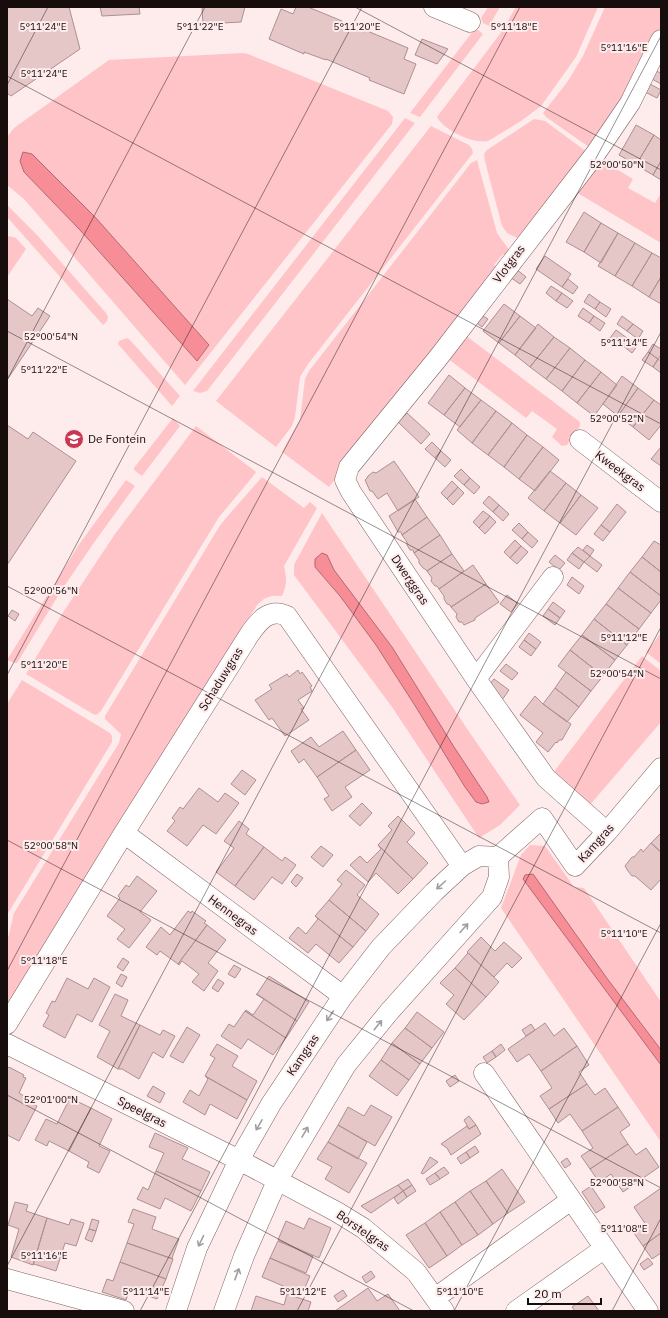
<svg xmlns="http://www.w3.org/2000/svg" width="668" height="1318" font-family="'IBM Plex Sans',sans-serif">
<rect width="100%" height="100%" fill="#feebec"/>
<path fill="#ffc4c7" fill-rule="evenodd" d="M488,7H500L489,26L483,23L481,18Z
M516,7H598L576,57L541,106L521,121L488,141C473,144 445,131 437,117L500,34Z
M605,7H661V33L640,59L633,71L639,75L589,147L546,117L543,113L568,81L583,56Z
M474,30H478L483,34L420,117L410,113Z
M243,53L248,54L388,111L393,117L392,124L185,385L24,199L7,185V137L14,128L109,60ZM24,172L95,217L209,345L197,361L80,230Z
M405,118L415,123L207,391L200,393L193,391Z
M534,119L545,121L587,152L521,240L507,233L502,226L485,161L484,154L487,150Z
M431,126L469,145L472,149L473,153L308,364L300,377L295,417L292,426L276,447L216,401Z
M477,160L497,233L510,251L507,258L503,254L494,265L499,269L383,417L379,414L370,425L374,429L329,487L282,452L300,420L305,379L309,371L471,163Z
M601,160L633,179L628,188L655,203L660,195L661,196V243L576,192Z
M7,205L38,236L106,313L108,317L107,321L103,325L7,217Z
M9,236L16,238L26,249L7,277V238Z
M465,335L580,422V426L567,445L562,446L552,437L557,429L532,411L526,418L447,358Z
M127,338L130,340L180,396L172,406L118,344L119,341Z
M173,418L180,426L142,476L134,470V468Z
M196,426L256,472L250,480L219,517L101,711L96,715L93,714L26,674L64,611L115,534Z
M262,477L304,508L310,502L317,508L284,566C287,579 287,584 282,596C270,595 265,597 257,605L7,1013V942L14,913L119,743L121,734L105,719V716L219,527L226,518Z
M126,480L135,486L93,544L61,591L17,663H15L7,660L78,546Z
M322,513L472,736L520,805L500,825L479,838L392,707L294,575V565ZM327,555L334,570L392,647L454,747L487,797L465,787L414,704L376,645L340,596L315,567Z
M661,633V664L646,652Z
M642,656L661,671V722L589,806L553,773Z
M22,680L110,733L112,736V742L7,915V704Z
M530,845L545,846L574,887L584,888L661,1002V1050L606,977L536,879L532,874L524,879L661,1065V1142L501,908L521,855Z"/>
<path fill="#f78e97" stroke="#b4676e" d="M23,152L32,154L95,217L209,345L197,361L80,230L24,172L20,161Z
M322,553L327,555L334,570L392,647L454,747L487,797L489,802L482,804L476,802L465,787L414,704L376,645L340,596L315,567V559Z
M533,874L606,977L661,1050V1065L523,879L525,875Z"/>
<path fill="#e6c7c8" stroke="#ad9091" d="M7,7H69L80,49L11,96L7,93Z
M100,7H144H139L140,14L102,16Z
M202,7H245L241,22L203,24Z
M296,7H308L342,21L341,23L364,32L365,30L408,48L404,59L416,64L404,94L369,80L370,78L326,59V60L304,52V54L269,39L281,9L293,14Z
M422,39L448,49L437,64L415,55Z
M656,71L661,73V84L652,79Z
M650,84L661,90L657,98L645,92Z
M636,125L654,135L636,165L619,155Z
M654,135L661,140V161L653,175L636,165Z
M661,161V180L653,175Z
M584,212L601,223L584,252L566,242Z
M601,223L618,233L601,263L584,252Z
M618,233L635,243L615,276L598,266Z
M635,243L652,253L632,286L615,276Z
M652,253L661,258V277L649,297L632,286Z
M545,256L571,274L562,287L536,269Z
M516,269L526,277L520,284L510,277Z
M661,277V304L649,297Z
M568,279L578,287L573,294L562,287Z
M551,286L562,293L556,301L546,293Z
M562,293L573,301L567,308L556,301Z
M589,294L600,302L595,309L584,302Z
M7,299L32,316L38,308L50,316L7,380Z
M600,302L611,309L606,317L595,309Z
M504,304L520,316L499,343L483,331Z
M583,308L594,316L589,323L578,316Z
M483,316L488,319L482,327L477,323Z
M520,316L536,328L515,355L499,343Z
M594,316L605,323L600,331L589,323Z
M622,316L633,324L627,331L617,324Z
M538,324L554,337L530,367L515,355Z
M633,324L643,331L638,339L627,331Z
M616,330L627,338L622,345L610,338Z
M554,337L570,348L546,379L530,367Z
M627,338L638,345L632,353L622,345Z
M653,344L661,349V355L658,359L648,352Z
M570,348L585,360L562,391L546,379Z
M648,352L658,359L653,367L642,360Z
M658,359L661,361V373L653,367Z
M585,360L601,372L577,403L562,391Z
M601,372L617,385L594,416L577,403Z
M449,375L465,388L444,415L428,403Z
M622,376L638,388L618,416L603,404Z
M465,388L481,400L460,427L444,415Z
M638,388L654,400L633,427L618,416Z
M481,400L496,411L472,443L457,430Z
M654,400L661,405V425L649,440L633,427Z
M496,411L512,423L488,455L472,443Z
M407,413L430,434L421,444L398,422Z
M512,423L527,435L504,467L488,455Z
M7,425L28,439L33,432L76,461L7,565Z
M527,435L543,447L519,479L504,467Z
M432,442L441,451L435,458L425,449Z
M543,447L559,460L535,491L519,479Z
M661,447V466L651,459Z
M441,451L451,460L445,467L435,458Z
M394,461L419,497L398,511L387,493L378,499L372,491H370L365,480L367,478L368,476L373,472L376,473Z
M461,469L470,478L464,485L454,476Z
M550,471L566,483L544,511L528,498Z
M470,478L480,487L474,494L464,485Z
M452,481L458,487L447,499L441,493Z
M566,483L581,495L560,523L544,511Z
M458,487L464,493L453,505L447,499Z
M581,495L598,508L576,535L560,523Z
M489,496L499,505L493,512L483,503Z
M415,499L427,517L402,535L401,532H398L389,516Z
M617,504L626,512L610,532L601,525Z
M499,505L509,514L503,521L493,512Z
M483,511L490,516L479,528L473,522Z
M490,516L496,522L485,534L479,528Z
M427,517L440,535L414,553L413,550H410L407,545V542L402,535Z
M519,523L528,532L522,539L512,530Z
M601,525L610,532L603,541L594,534Z
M528,532L538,541L532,548L522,539Z
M440,535L452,554L427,571L425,569L423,568L419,563V560L414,553Z
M515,540L521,546L510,558L504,552Z
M654,541L661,545V572L642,557Z
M587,545L594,550L590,556L583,550Z
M521,546L528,552L517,564L510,558Z
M578,547L590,556L584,562L572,553Z
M572,553L584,562L579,569L567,560Z
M452,554L464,571L439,589L437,586H435L431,581L432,578L427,571Z
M555,555L565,563L559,570L549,562Z
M590,556L602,565L597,572L584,562Z
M642,557L661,572V596L630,572Z
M473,565L486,584L451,607L450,605L447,604L444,599V596L439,589Z
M630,572L661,596V600L651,613L618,588Z
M572,577L584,586L579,594L567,585Z
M486,584L499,602L475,618V620L464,625L462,622H459L456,617L457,614L451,607Z
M618,588L651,613L639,629L606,604Z
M507,595L518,604L511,612L500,604Z
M553,602L565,611L560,618L548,609Z
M606,604L639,629L627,645L594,619Z
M548,609L560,618L555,625L543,616Z
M12,610L19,614L15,621L8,616Z
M594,619L627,645L615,660L582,635Z
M529,633L541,642L536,649L524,640Z
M582,635L615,660L603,676L570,650Z
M524,640L536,649L531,656L519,647Z
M570,650L603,676L591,691L558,666Z
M506,664L518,673L512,680L500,671Z
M298,670L300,674L302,672L312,686L310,687L312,691L298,700L304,708L301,709L309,720L285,736L272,718L269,720L255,700L272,689L269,685L287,674L289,677Z
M566,672L591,691L579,707L555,688Z
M494,679L509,690L502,700L490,684Z
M555,688L579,707L567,722L543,704Z
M535,696L543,704L571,724L562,740H559L557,743L556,742L548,752L536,742L543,733L520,715Z
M343,731L356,750L317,777L304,759L299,763L291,751L311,737L319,747Z
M356,750L370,770L345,787L352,797L332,811L324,799L329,796L317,777Z
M242,770L256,780L245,795L231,784Z
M199,788L218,802L225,793L239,803L216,834L203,825L187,846L167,831L175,821L172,818L180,807L183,809Z
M362,803L372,813L360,826L349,816Z
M398,816L415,833L407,842L428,863L413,879L378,845L392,830L388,826Z
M239,821L249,829L246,834L264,847L235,886L216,872L234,848L224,841Z
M661,833V852L651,843Z
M651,843L661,852V879L651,890L635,876H632L628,871L625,866L632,857H634L641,849L643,852Z
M378,845L413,879L398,894L376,873L368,882L350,865L360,856L367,863L381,849Z
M321,846L333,855L323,867L311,857Z
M264,847L282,861L285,857L296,865L282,884L272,877L254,900L235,886Z
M346,870L365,885L357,895L379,914L366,931L329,900L342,884L337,880Z
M297,874L303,878L296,887L291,882Z
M137,876L157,891L140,912L151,920L129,948L117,939L125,929L107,916L120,898L118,896L126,885L129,887Z
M329,900L366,931L353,947L315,916Z
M188,911L191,913L192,911L206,921L204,923L207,925L178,964L160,951L157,955L146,947L161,927L170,935Z
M315,916L353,947L339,963L316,944L308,953L289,938L298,927L306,934L318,919Z
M207,925L226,940L208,963L218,971L204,991L192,982L199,974L182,961L179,965L178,964Z
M481,937L495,951L504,942L522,958L512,968L507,963L494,977L467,952Z
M468,953L499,982L486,997L455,968Z
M123,958L129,962L123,971L117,967Z
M234,965L241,969L235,978L228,974Z
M455,968L486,997L464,1020L446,1004L454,995L440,983Z
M121,974L127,977L122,987L116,983Z
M269,976L309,1002L297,1021L257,994Z
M67,978L88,989L94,978L110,987L92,1022L77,1014L65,1038L43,1026L49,1015L46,1013L52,1001L55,1002Z
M218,979L224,983L218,992L212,988Z
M115,994L128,1000L121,1016L140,1025L118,1069L97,1057L110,1031L99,1025Z
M256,994L297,1021L286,1038L245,1011L246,1010L253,1015L264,999Z
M245,1011L286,1038L273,1055L248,1039L241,1049L221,1036L229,1024L234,1027Z
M417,1012L444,1032L432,1048L405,1028Z
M545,1023L554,1036L564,1028L577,1046L541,1071L529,1054L517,1062L508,1049Z
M531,1024L535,1030L526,1036L522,1030Z
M140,1025L160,1035L163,1030L175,1036L163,1058L153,1052L139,1079L122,1069H118Z
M187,1027L200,1035L183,1063L170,1056Z
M405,1028L432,1048L420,1064L392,1043Z
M392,1043L420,1064L409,1080L381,1060Z
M217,1044L238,1056L232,1066L257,1081L247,1100L205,1076L215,1058L210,1055Z
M501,1044L505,1050L496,1057L492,1051Z
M577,1046L589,1065L579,1072L587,1084L549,1109L540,1096L552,1088L541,1071Z
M492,1051L496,1057L487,1063L483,1057Z
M381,1060L409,1080L397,1096L369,1076Z
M9,1067L24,1075L23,1077L26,1078L19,1093L27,1098L26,1100L37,1106L19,1141L7,1135V1069Z
M455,1075L459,1081L450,1087L446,1081Z
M205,1076L247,1100L237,1119L210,1104L205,1115L183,1102L190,1090L199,1096L208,1079Z
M587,1084L595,1095L605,1088L618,1107L582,1131L570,1114L558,1123L549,1109Z
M153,1086L165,1093L160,1103L147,1096Z
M70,1098L91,1108L69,1151L49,1141L47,1146L35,1140L46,1119L57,1124Z
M371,1105L392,1117L375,1146L338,1125L348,1107L364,1116Z
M618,1107L630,1125L620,1132L628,1144L590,1169L581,1156L593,1148L582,1131Z
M91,1108L112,1119L99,1146L110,1151L99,1173L87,1167L89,1162L69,1151Z
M469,1116L476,1125L469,1129L464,1120Z
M338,1125L367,1142L358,1159L328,1142Z
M476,1125L481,1134L451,1155L447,1148L441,1144L467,1126L469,1129Z
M155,1133L188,1148L182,1159L210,1172L201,1191L156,1171L164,1153L149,1147Z
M328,1142L367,1163L349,1193L325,1179L332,1167L317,1159Z
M628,1144L636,1155L646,1148L659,1167L623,1192L611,1174L599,1182L590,1169Z
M475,1146L479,1152L470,1158L466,1152Z
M466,1152L470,1158L461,1164L457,1158Z
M430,1157L438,1162L423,1174L421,1173Z
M567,1158L571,1164L565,1168L561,1162Z
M444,1167L449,1173L440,1179L435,1173Z
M502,1169L525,1202L508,1213L486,1181Z
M156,1171L201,1191L191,1211L165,1198L160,1209L137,1199L143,1187L148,1190Z
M435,1173L440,1179L430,1185L426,1179Z
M408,1179L412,1185L403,1191L398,1185Z
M486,1181L508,1213L493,1224L470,1191Z
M398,1185L403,1191L371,1213L361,1206Z
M412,1185L416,1191L407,1197L403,1191Z
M591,1186L605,1207L596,1213L582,1192Z
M661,1188V1233L643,1246L634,1233L646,1225L634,1207Z
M403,1191L407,1197L398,1204L394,1198Z
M470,1191L493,1224L478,1235L455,1202Z
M15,1202L28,1205L26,1211L47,1218L33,1265L11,1257L19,1229L8,1225Z
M455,1202L478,1235L462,1245L440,1212Z
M133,1209L156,1217L152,1229L179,1239L172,1258L173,1259L127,1243L134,1224L128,1222Z
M440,1212L462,1245L447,1256L425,1223Z
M47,1218L69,1225L71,1219L84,1223L76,1246L65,1243L56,1271L34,1264L33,1265Z
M309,1218L331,1228L319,1258L278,1240L286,1221L304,1229Z
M92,1219L99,1221L96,1231L89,1229Z
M425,1223L447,1256L429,1268L406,1235Z
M89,1229L96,1231L92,1242L85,1239Z
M661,1233V1253L652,1259L643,1246Z
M278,1241L313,1256L306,1273L270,1258Z
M127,1243L173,1259L166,1279L120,1262Z
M270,1258L310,1276L302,1294L262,1277Z
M648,1258L653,1264L644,1270L640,1264Z
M120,1262L166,1279L157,1299L130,1289L126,1300L102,1292L107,1279L113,1281Z
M371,1271L375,1277L366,1283L362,1277Z
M368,1288L377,1301L388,1294L400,1311H335Z
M343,1290L347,1296L338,1302L334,1296Z
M287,1294L311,1302L308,1311H251L256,1296L284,1305Z
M588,1296L599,1311H575L572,1307Z"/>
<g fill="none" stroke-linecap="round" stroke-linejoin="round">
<defs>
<path id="minor" d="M434,7L470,22
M580,440L661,502
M476,679L553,577
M607,832L546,778L476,679L351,492L345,480L349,467L438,358L596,153L630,103L661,40
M124,833L343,996
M7,1024L124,833L249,635C258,622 269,607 287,616L462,866
M7,1044L239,1160L337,1212L363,1228L416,1272L444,1311
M484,1073L648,1311
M7,1279L124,1311
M435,1298L571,1200
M176,1311L197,1248L239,1160L271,1104L343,996L381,947L434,892L462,866L479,856L498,857L542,818L575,866L607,832L661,768
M224,1311L244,1256L277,1181L346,1065L389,1012L492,897L499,877L498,857
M516,1311L605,1248"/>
</defs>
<use href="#minor" stroke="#7d6263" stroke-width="21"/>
<use href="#minor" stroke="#fff" stroke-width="20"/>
</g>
<defs><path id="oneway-shaft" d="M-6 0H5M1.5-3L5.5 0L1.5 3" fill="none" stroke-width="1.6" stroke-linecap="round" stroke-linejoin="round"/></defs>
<g stroke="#a29e9e">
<use href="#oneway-shaft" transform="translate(441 885) rotate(138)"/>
<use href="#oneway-shaft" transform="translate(464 928) rotate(-48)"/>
<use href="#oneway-shaft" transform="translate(330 1016) rotate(124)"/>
<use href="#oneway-shaft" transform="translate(378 1025) rotate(-51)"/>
<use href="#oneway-shaft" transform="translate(259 1125) rotate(120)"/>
<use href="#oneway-shaft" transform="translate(305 1132) rotate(-60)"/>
<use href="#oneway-shaft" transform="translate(201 1241) rotate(115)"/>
<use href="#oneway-shaft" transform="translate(237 1274) rotate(-70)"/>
</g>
<path fill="none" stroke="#170d0d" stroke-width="1" stroke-opacity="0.45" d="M355,7L661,170M7,76L661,424M7,85L48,7M7,331L661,679M7,380L205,7M7,586L661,933M7,675L362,7M7,840L661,1188M7,971L520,7M7,1095L414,1311M7,1266L661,36M140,1311L661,332M297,1311L661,627M454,1311L661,923M612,1311L661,1218"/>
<defs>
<symbol id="school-disc" viewBox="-11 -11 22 22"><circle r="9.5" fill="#c83852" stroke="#feebec"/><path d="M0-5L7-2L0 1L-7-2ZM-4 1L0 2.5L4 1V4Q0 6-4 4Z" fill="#fff"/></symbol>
</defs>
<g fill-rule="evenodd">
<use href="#school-disc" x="63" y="428" width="22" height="22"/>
</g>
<g text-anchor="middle" stroke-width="4" stroke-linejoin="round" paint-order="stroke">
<g font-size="12" fill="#170d0d" stroke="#feebec">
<text transform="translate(509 264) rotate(-53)" y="4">Vlotgras</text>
<text transform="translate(620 471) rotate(37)" y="4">Kweekgras</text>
<text transform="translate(410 580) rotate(56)" y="4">Dwerggras</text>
<text transform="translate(221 679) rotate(-58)" y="4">Schaduwgras</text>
<text transform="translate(596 843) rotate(-48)" y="4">Kamgras</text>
<text transform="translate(233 915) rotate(37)" y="4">Hennegras</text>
<text transform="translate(303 1055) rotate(-56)" y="4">Kamgras</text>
<text transform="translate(142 1112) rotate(27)" y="4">Speelgras</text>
<text transform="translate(363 1231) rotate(35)" y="4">Borstelgras</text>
</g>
<g font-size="12" fill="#170d0d" stroke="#feebec" text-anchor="start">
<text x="88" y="443">De Fontein</text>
</g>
</g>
<g font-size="10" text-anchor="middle" fill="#170d0d" stroke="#feebec" stroke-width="4" stroke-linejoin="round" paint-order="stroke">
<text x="43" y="30">5°11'24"E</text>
<text x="200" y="30">5°11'22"E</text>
<text x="357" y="30">5°11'20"E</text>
<text x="514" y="30">5°11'18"E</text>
<text x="624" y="51">5°11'16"E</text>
<text x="44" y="77">5°11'24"E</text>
<text x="617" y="168">52°00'50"N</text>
<text x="51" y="340">52°00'54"N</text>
<text x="624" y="346">5°11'14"E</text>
<text x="44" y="373">5°11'22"E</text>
<text x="617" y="422">52°00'52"N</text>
<text x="51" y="594">52°00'56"N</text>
<text x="624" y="641">5°11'12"E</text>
<text x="44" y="668">5°11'20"E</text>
<text x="617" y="677">52°00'54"N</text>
<text x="51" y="849">52°00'58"N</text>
<text x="624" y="937">5°11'10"E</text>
<text x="44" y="964">5°11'18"E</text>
<text x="51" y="1103">52°01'00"N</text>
<text x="617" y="1186">52°00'58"N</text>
<text x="624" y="1232">5°11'08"E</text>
<text x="44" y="1259">5°11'16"E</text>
<text x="146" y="1295">5°11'14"E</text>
<text x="303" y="1295">5°11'12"E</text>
<text x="460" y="1295">5°11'10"E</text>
</g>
<rect width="668" height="1318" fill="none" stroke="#170d0d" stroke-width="16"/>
<path d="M528 1298v6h73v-6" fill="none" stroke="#170d0d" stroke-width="2"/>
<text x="534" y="1298" font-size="12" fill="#170d0d" stroke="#feebec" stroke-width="3" paint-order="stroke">20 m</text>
</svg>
